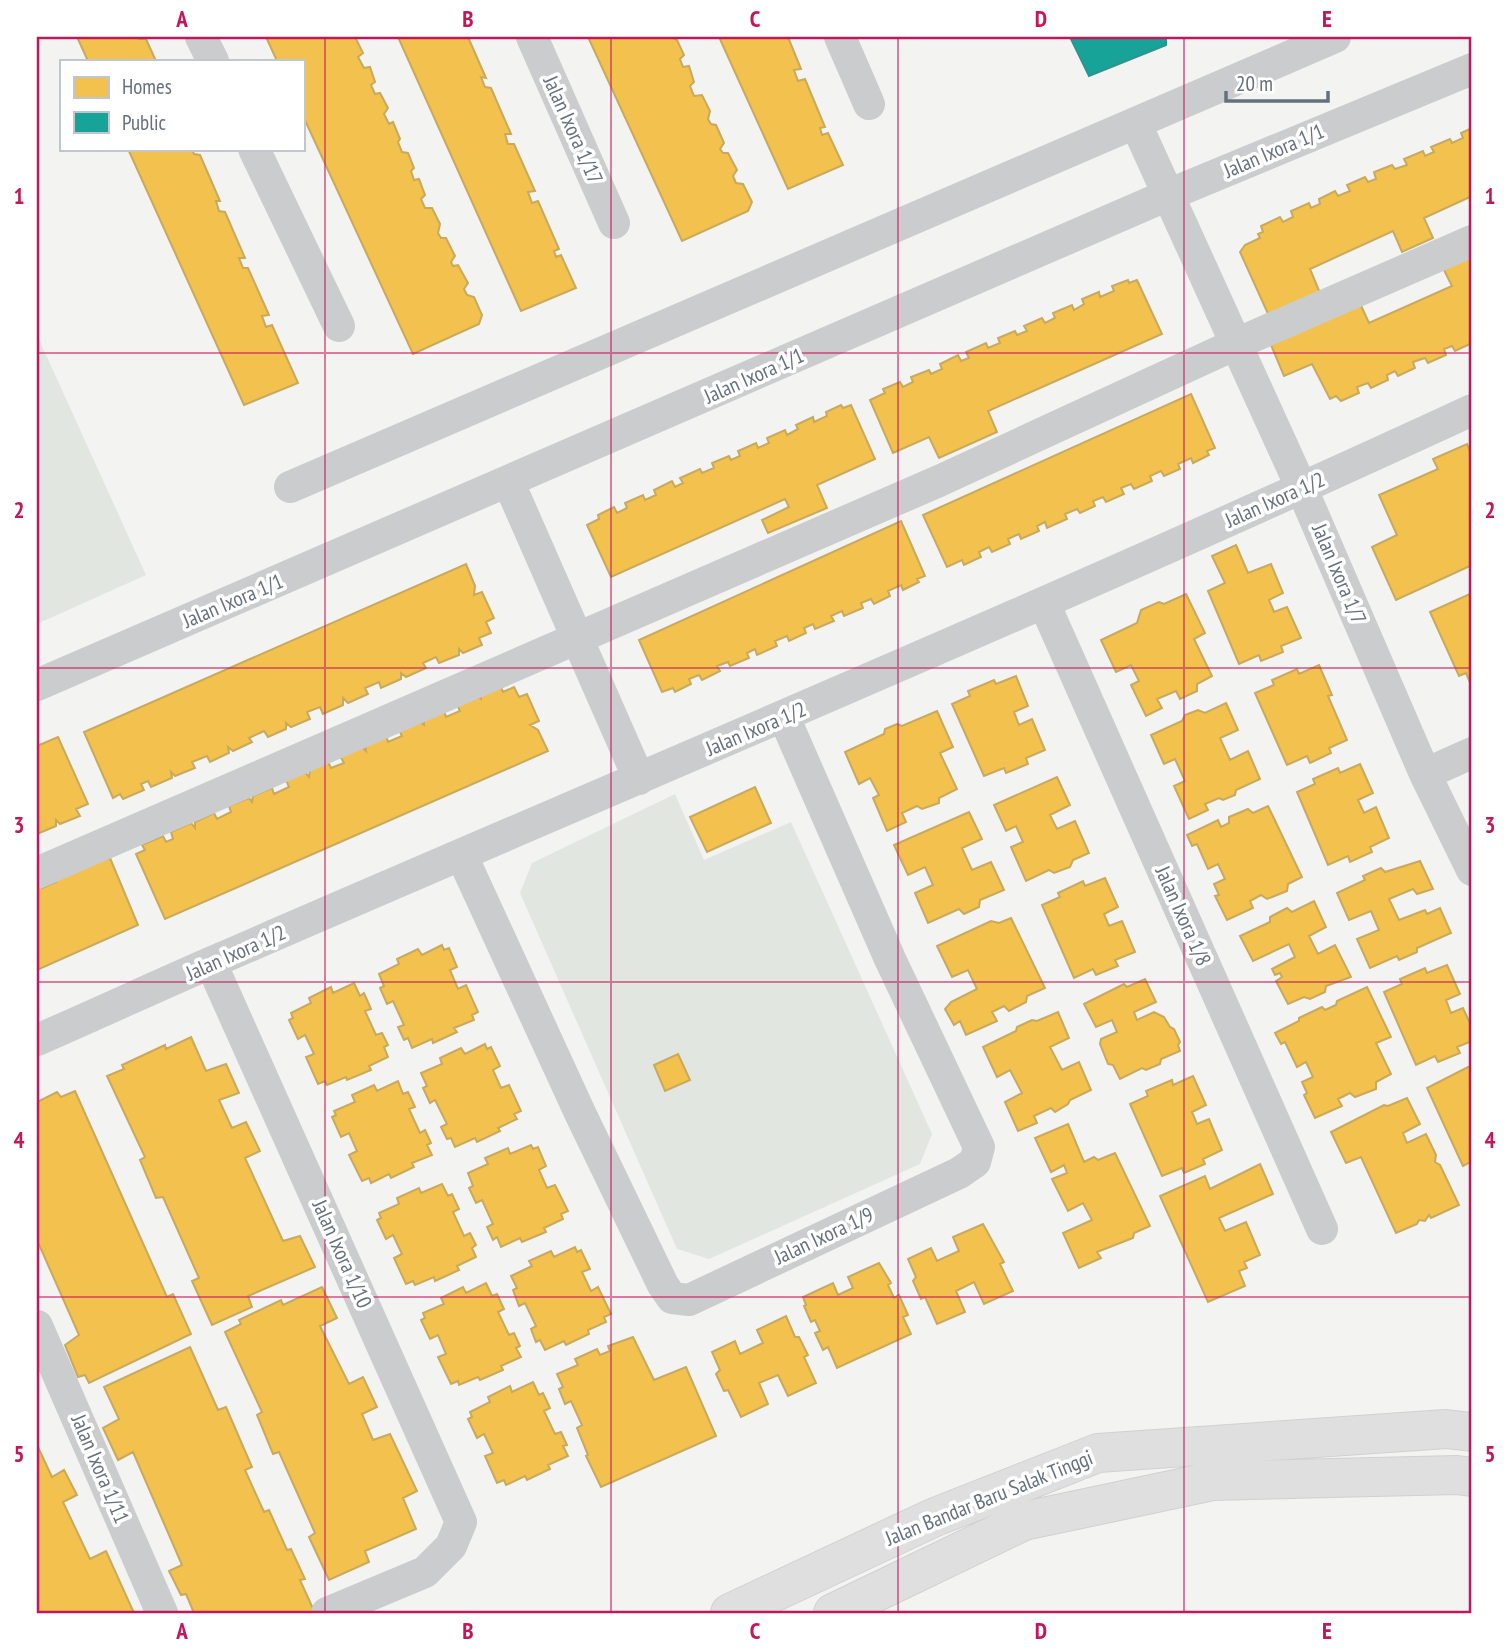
<svg xmlns="http://www.w3.org/2000/svg" width="1509" height="1650" font-family="'PT Sans Narrow',sans-serif">
<rect width="100%" height="100%" fill="#f3f3f2"/>
<path fill="#e2e6e0" d="M37,335L146,575L37,624Z
M675,794L704,860L791,822L932,1134L920,1164L709,1259L677,1249L520,893L532,863Z"/>
<path fill="#f2c14e" stroke="#c8a95d" stroke-width="2" d="M77,37H138L139,39H146L156,61H88Z
M266,37H355L363,53L358,57L364,68L370,67L375,82L371,85L375,94L380,93L388,108L384,114L389,124L393,122L400,139L398,142L402,152L408,153L414,168L411,171L414,180L419,179L425,195L421,199L425,208H432L440,224L438,233L441,238H446L455,256L451,262L453,266L458,265L468,283L464,289L467,295L474,297L482,315L479,324L413,354L303,116V61H277Z
M398,37H468L486,78L481,77L485,87L491,88L511,134H505L508,144H514L535,191L528,192L532,203L538,201L559,249L554,251L556,257L561,255L576,288L521,311Z
M588,37H670L677,40L684,55L680,59L683,67L689,66L694,82L690,86L694,96L702,95L710,111L708,119L711,124L716,125L724,143L720,149L723,153H728L737,170L733,176L736,183L743,184L752,202L748,211L682,241Z
M719,37H788L801,69L794,70L798,81L805,79L825,127L820,128L822,135L828,133L843,165L788,189Z
M1472,128V196L1424,218L1433,238L1402,252L1393,231L1310,269L1320,293L1269,316L1240,252L1245,245L1260,238L1258,234L1263,232L1261,226L1280,217L1283,222L1293,217L1291,211L1309,203L1311,208L1320,204L1319,199L1335,191L1338,196L1350,191L1347,185L1365,177L1368,182L1376,179L1374,172L1392,165L1395,169L1407,165L1404,159L1423,151L1425,156L1434,152L1431,147L1450,139L1452,143L1463,138L1461,133Z
M128,149H192L194,154L200,155L220,201H216L219,211L225,212L245,258H239L243,268H248L269,315L262,316L266,327L272,325L298,383L244,405Z
M1472,255V343L1455,351L1452,346L1444,349L1446,355L1428,363L1425,358L1413,362L1415,368L1398,376L1395,371L1387,375L1388,380L1371,388L1368,383L1357,387L1359,393L1341,401L1336,396L1330,399L1312,364L1284,376L1271,345L1358,299L1369,323L1452,286L1439,260Z
M1128,280L1129,283L1137,280L1162,334L988,411L997,432L939,458L929,437L893,453L870,400L885,393L883,389L900,382L903,387L913,382L911,377L929,370L931,374L942,369L940,364L958,355L961,361L969,358L966,352L986,343L988,348L1000,343L998,338L1015,331L1017,335L1027,331L1024,326L1042,318L1045,323L1055,318L1053,313L1072,305L1074,310L1084,304L1082,299L1099,292L1100,297L1114,291L1112,286Z
M1191,394L1215,448L1207,451L1209,455L1193,463L1191,458L1178,464L1180,469L1164,476L1161,471L1150,476L1152,481L1134,489L1131,484L1121,488L1124,494L1106,502L1103,497L1093,501L1095,506L1080,513L1077,509L1065,514L1067,519L1047,528L1045,522L1037,526L1039,531L1021,539L1019,534L1008,539L1010,544L992,552L989,547L979,552L981,557L964,565L962,560L947,567L923,515Z
M841,405L843,408L851,405L875,459L817,485L827,508L768,533L762,520L789,507L785,499L611,577L587,525L599,519L598,515L614,507L617,513L627,508L625,503L643,495L645,500L656,495L654,490L672,481L675,487L683,483L680,478L700,469L702,473L714,468L712,463L729,456L731,460L740,456L738,451L756,443L758,448L769,443L767,438L785,430L787,435L798,429L796,425L813,417L814,422L827,416L826,412Z
M1467,444L1472,456V565L1396,600L1372,547L1397,535L1379,495L1438,469L1433,459Z
M901,521L925,576L917,579L919,582L903,590L901,585L888,591L890,596L874,604L871,599L861,603L863,608L844,616L842,611L831,616L834,621L815,629L813,624L804,628L806,633L789,641L787,636L775,641L777,646L757,655L755,649L747,653L749,658L730,666L728,662L717,666L720,671L702,680L699,675L689,679L691,684L675,692L673,688L662,692L639,640Z
M1236,545L1248,573L1271,564L1283,593L1269,600L1274,612L1287,607L1301,638L1281,646L1283,652L1261,661L1259,655L1239,664L1208,591L1225,583L1212,556Z
M466,564L475,586L474,595L482,592L494,618L486,622L491,633L479,638L482,645L463,653L459,649V655L439,663L436,657L423,663L426,668L406,677L401,673V679L381,688L379,682L365,688L368,694L348,703L343,698V705L323,714L320,707L307,712L310,719L291,727L286,723V729L268,737L264,731L249,738L252,742L233,751L228,747L229,753L210,762L207,756L192,762L195,768L175,776L171,772L172,778L151,787L148,781L141,784L144,790L123,799L120,794L113,798L84,732Z
M1472,593V687L1466,673L1459,676L1430,612Z
M1186,594L1205,633L1194,639L1212,676L1197,684V691L1180,699L1176,691L1157,699L1162,708L1146,716L1131,685L1139,681L1131,665L1116,672L1101,640L1137,623L1141,610L1159,602L1164,604Z
M1319,665L1332,695L1328,696L1347,740L1329,748L1331,753L1310,763L1307,756L1287,765L1255,693L1274,685L1272,680L1297,669L1299,674Z
M1016,676L1028,706L1014,712L1019,725L1032,719L1045,750L1026,758L1028,764L1006,773L1004,768L984,776L952,704L970,696L968,691L994,680L996,684Z
M500,685L503,692L514,687L519,697L527,694L539,721L530,725L538,730L548,751L165,919L136,854L145,850L142,845L163,836L166,842L173,839L171,832L191,823L195,828V822L214,813L217,819L231,812L229,806L249,798L252,802L253,796L272,788L274,794L289,787L286,780L305,772L309,777L310,770L328,762L331,768L344,763L340,756L361,746L366,751L365,744L386,735L388,742L402,736L399,730L419,721L424,725V719L444,711L446,717L460,711L457,705L476,696L481,699V694Z
M1226,703L1238,730L1220,738L1230,760L1248,751L1260,779L1236,790L1235,795L1223,800L1219,798L1205,804L1208,810L1189,819L1174,786L1185,781L1175,759L1164,764L1151,735L1182,721L1185,715L1198,710L1205,713Z
M937,711L953,747L940,753L957,789L939,798V803L922,809L917,806L902,813L906,822L887,831L873,798L879,795L870,778L859,784L845,752L884,734L885,729L897,724L902,726Z
M58,737L88,804L76,809L80,816L60,824L56,820V826L37,834V746Z
M1360,764L1373,793L1358,800L1364,813L1376,807L1389,838L1370,847L1372,852L1350,862L1348,856L1328,865L1297,792L1315,784L1313,779L1338,768L1340,773Z
M1057,777L1070,805L1050,815L1057,829L1075,821L1089,853L1073,860L1070,867L1054,873L1049,870L1026,881L1011,847L1023,842L1016,826L1006,831L994,805Z
M755,787L771,823L707,852L690,817Z
M1268,806L1302,877L1288,884L1287,891L1267,899L1261,895L1250,901L1253,908L1227,920L1215,896L1219,895L1214,884L1225,879L1218,864L1208,869L1197,844L1192,846L1187,835L1218,820L1221,827L1229,823V817L1248,809L1253,813Z
M969,812L982,839L962,848L972,870L991,862L1004,890L980,900L979,907L964,914L959,909L928,923L915,893L933,885L925,867L908,875L894,845Z
M110,858L138,925L37,970V883L39,882L42,888L56,882L53,876Z
M1420,861L1433,889L1417,894L1413,889L1389,899L1399,920L1425,910L1427,914L1440,908L1451,933L1417,948V952L1399,960L1397,956L1370,968L1357,939L1379,930L1371,911L1349,920L1337,893L1365,880L1363,876L1381,868L1385,872Z
M1105,878L1118,907L1104,914L1109,926L1122,921L1135,952L1115,960L1118,966L1096,975L1093,969L1074,978L1042,905L1060,897L1058,893L1083,881L1085,886Z
M1314,901L1326,927L1309,936L1318,954L1335,945L1351,977L1326,986L1325,992L1310,999L1304,997L1288,1004L1276,981L1282,977L1280,973L1275,975L1272,969L1295,957L1289,944L1253,961L1240,936L1270,922V917L1287,908L1292,912Z
M1011,918L1045,988L1027,996L1026,1002L1009,1011L1004,1006L992,1012L997,1021L966,1035L960,1021L954,1025L945,1009L951,1002L977,989L968,970L952,977L937,946L991,921L999,923Z
M442,945L444,950L449,948L457,967L450,970L458,989L466,985L478,1012L472,1015L474,1020L454,1028L457,1032L433,1043L432,1039L412,1048L408,1038L404,1040L398,1027L404,1025L393,1001L387,1004L380,988L384,986L379,974L399,964L397,959L418,949L422,955Z
M1447,965L1460,994L1446,1000L1451,1013L1463,1008L1472,1028V1041L1457,1047L1460,1053L1438,1062L1435,1056L1416,1065L1384,992L1402,984L1400,979L1425,968L1427,973Z
M1145,979L1156,1002L1134,1012L1137,1020L1154,1012L1164,1017L1170,1027L1174,1029L1180,1042L1178,1045L1180,1051L1161,1059L1160,1064L1146,1070L1142,1068L1120,1079L1113,1065L1108,1064L1100,1044L1101,1039L1117,1032L1112,1020L1096,1027L1084,1004L1124,984L1127,987Z
M354,983L360,996L364,993L371,1009L365,1011L376,1035L382,1033L388,1045L384,1047L388,1057L369,1066L371,1070L347,1080L346,1077L327,1085L325,1081L318,1084L306,1057L314,1054L305,1035L298,1039L289,1020L293,1018L291,1013L311,1003L309,998L331,987L333,993Z
M1367,987L1391,1037L1376,1043L1391,1074L1376,1082V1089L1355,1097L1350,1093L1338,1099L1342,1106L1315,1118L1304,1095L1307,1093L1302,1082L1313,1077L1306,1062L1297,1067L1285,1042L1281,1044L1275,1033L1299,1021V1018L1322,1007L1325,1010L1336,1005L1337,1001Z
M1058,1012L1069,1038L1050,1047L1062,1070L1079,1062L1091,1090L1070,1100L1068,1104L1055,1112L1051,1108L1034,1116L1037,1123L1018,1131L1005,1102L1022,1093L1010,1070L997,1077L983,1047L1016,1031L1017,1027L1032,1020L1037,1021Z
M191,1037L206,1071L226,1064L239,1093L219,1100L232,1128L246,1122L260,1151L245,1158L283,1241L300,1236L315,1267L248,1296L252,1307L212,1325L192,1281L199,1278L163,1197L156,1198L140,1160L145,1157L107,1076L124,1069L122,1065L165,1045L166,1049Z
M485,1044L487,1049L491,1047L500,1066L493,1070L501,1088L509,1085L521,1111L514,1114L517,1119L498,1128L500,1131L477,1142L475,1138L455,1147L451,1138L447,1139L441,1127L447,1124L435,1100L430,1103L423,1088L427,1086L421,1073L442,1064L440,1058L461,1048L465,1054Z
M678,1054L690,1080L665,1091L654,1065Z
M1468,1067H1472V1161L1463,1166L1427,1088Z
M1193,1076L1206,1105L1192,1112L1197,1124L1209,1119L1222,1150L1203,1159L1205,1164L1184,1173L1182,1168L1162,1176L1130,1104L1148,1096L1146,1091L1172,1080L1173,1085Z
M398,1081L403,1094L408,1092L415,1107L409,1109L420,1133L425,1130L431,1143L427,1145L432,1155L412,1163L414,1167L391,1178L389,1174L371,1183L369,1178L362,1181L349,1155L357,1151L349,1133L341,1137L332,1117L336,1115L334,1111L355,1102L352,1095L374,1085L377,1091Z
M75,1091L167,1297L173,1294L191,1334L89,1383L85,1375L78,1377L65,1345L79,1335L37,1240V1102L57,1092L61,1097Z
M1407,1098L1420,1124L1403,1133L1407,1143L1426,1134L1436,1155L1435,1162L1440,1165L1459,1205L1431,1218L1429,1215L1425,1221L1419,1220L1417,1224L1396,1233L1361,1157L1346,1163L1331,1132L1384,1105L1388,1106Z
M1068,1124L1084,1162L1094,1157L1098,1160L1115,1153L1150,1226L1134,1233L1133,1238L1097,1252L1101,1258L1079,1268L1063,1233L1092,1220L1083,1203L1068,1211L1052,1179L1067,1173L1064,1165L1051,1172L1035,1138Z
M531,1145L533,1149L538,1147L546,1166L539,1170L547,1188L555,1185L568,1211L561,1214L563,1219L544,1228L546,1232L522,1242L520,1238L501,1247L497,1237L493,1240L487,1227L493,1224L482,1200L476,1203L469,1188L473,1186L468,1173L488,1164L485,1158L508,1148L510,1154Z
M1260,1164L1273,1194L1219,1218L1225,1231L1246,1222L1260,1255L1244,1262L1247,1268L1239,1271L1245,1286L1208,1302L1160,1196L1205,1176L1210,1189Z
M442,1184L448,1196L452,1194L459,1209L453,1212L464,1236L470,1233L476,1245L472,1248L476,1257L457,1266L459,1270L435,1281L434,1277L415,1285L413,1281L406,1284L394,1258L402,1254L393,1235L386,1239L377,1220L381,1218L379,1213L399,1204L397,1198L419,1188L421,1193Z
M983,1224L1004,1262L1000,1264L1013,1291L984,1304L974,1282L956,1291L965,1312L937,1324L925,1297L921,1299L913,1281L916,1277L908,1259L931,1248L937,1261L959,1251L953,1237Z
M575,1247L577,1252L581,1250L590,1269L582,1272L591,1291L598,1287L611,1314L604,1317L606,1322L588,1330L589,1334L566,1345L564,1341L545,1350L540,1340L536,1342L531,1329L536,1326L525,1303L519,1306L513,1290L517,1288L511,1276L532,1266L529,1261L551,1251L554,1257Z
M879,1263L891,1283L888,1285L894,1298L899,1295L908,1315L903,1317L911,1334L837,1368L828,1347L823,1350L815,1333L820,1331L815,1320L811,1322L804,1306L806,1305L803,1297L833,1283L838,1295L853,1288L848,1277Z
M486,1283L492,1296L497,1294L504,1309L498,1312L509,1335L514,1333L520,1346L516,1348L521,1357L501,1366L503,1370L480,1380L478,1377L459,1385L458,1381L451,1384L438,1357L446,1354L438,1335L430,1339L421,1320L425,1318L423,1313L444,1304L441,1298L463,1287L466,1293Z
M322,1287L337,1318L320,1326L349,1384L363,1377L377,1407L362,1414L373,1440L390,1434L417,1491L403,1498L416,1529L365,1551L369,1562L329,1580L309,1537L315,1533L279,1452L273,1454L257,1415L262,1412L225,1332L241,1324L239,1320L281,1300L283,1305Z
M786,1316L795,1337H799L808,1355L804,1357L816,1383L788,1396L778,1375L759,1383L768,1404L741,1417L728,1390L724,1391L716,1374L720,1370L712,1352L735,1341L740,1354L763,1343L757,1330Z
M633,1337L654,1380L686,1367L716,1436L601,1487L586,1456L588,1455L577,1428L582,1425L571,1401L565,1404L559,1389L563,1387L557,1374L578,1365L575,1359L597,1349L600,1355L610,1351L608,1346Z
M190,1347L218,1410L226,1407L252,1467L245,1470L264,1512L269,1510L287,1550L291,1549L305,1579L300,1580L315,1613H194L186,1594L181,1595L169,1571L182,1565L133,1452L118,1460L103,1428L119,1419L104,1387Z
M533,1382L539,1395L543,1393L550,1408L544,1411L555,1434L561,1432L567,1445L563,1446L568,1456L548,1465L550,1469L527,1480L525,1476L506,1485L504,1480L497,1483L485,1456L493,1453L484,1434L477,1438L468,1419L472,1417L470,1412L490,1402L488,1397L510,1386L512,1392Z
M37,1445L52,1477L64,1470L77,1495L63,1502L90,1559L106,1551L134,1613H37Z"/>
<path fill="#17a398" stroke="#2e9490" stroke-width="2" d="M1070,37H1166V45L1089,76Z"/>
<g fill="none" stroke-linecap="round" stroke-linejoin="round">
<defs>
<path id="secondary" d="M730,1613L935,1517L1098,1453L1446,1429L1472,1432
M833,1613L1024,1521L1213,1481L1457,1475L1472,1477"/>
</defs>
<use href="#secondary" stroke="#d0d1d1" stroke-width="40"/>
<path stroke="#cbcccd" stroke-width="32" d="M201,37L213,61
M532,37L614,223
M840,37L869,104
M1136,124L1302,489L1425,774L1472,870
M254,149L339,326
M509,483L639,779
M290,487L1335,37
M1044,603L1322,1229
M37,685L1168,195L1472,69
M1425,774L1472,753
M462,856L580,1113L663,1285L672,1298L689,1300L959,1173L975,1162L979,1147L890,959L784,717
M37,873L939,481L1236,344L1472,241
M211,963L461,1522L451,1546L425,1572L327,1613
M37,1040C97,1014 157,986 217,960C636,778 1057,602 1472,410
M37,1326L162,1613"/>
<use href="#secondary" stroke="#dfdfe0" stroke-width="38"/>
</g>
<path fill="none" stroke="#c2185b" stroke-width="2" stroke-opacity="0.55" d="M325,37V1613M611,37V1613M898,37V1613M1184,37V1613M37,353H1472M37,668H1472M37,982H1472M37,1297H1472"/>
<g text-anchor="middle" stroke-width="7" stroke-linejoin="round" paint-order="stroke">
<g font-size="21" fill="#65707f" stroke="#fff">
<text transform="translate(573 130) rotate(66)" y="7">Jalan Ixora 1/17</text>
<text transform="translate(1274 151) rotate(-23)" y="7">Jalan Ixora 1/1</text>
<text transform="translate(754 376) rotate(-24)" y="7">Jalan Ixora 1/1</text>
<text transform="translate(1275 500) rotate(-24)" y="7">Jalan Ixora 1/2</text>
<text transform="translate(1339 574) rotate(67)" y="7">Jalan Ixora 1/7</text>
<text transform="translate(233 601) rotate(-23)" y="7">Jalan Ixora 1/1</text>
<text transform="translate(756 729) rotate(-23)" y="7">Jalan Ixora 1/2</text>
<text transform="translate(1183 916) rotate(66)" y="7">Jalan Ixora 1/8</text>
<text transform="translate(236 953) rotate(-24)" y="7">Jalan Ixora 1/2</text>
<text transform="translate(824 1236) rotate(-25)" y="7">Jalan Ixora 1/9</text>
<text transform="translate(342 1254) rotate(66)" y="7">Jalan Ixora 1/10</text>
<text transform="translate(100 1469) rotate(67)" y="7">Jalan Ixora 1/11</text>
<text transform="translate(989 1498) rotate(-22)" y="7">Jalan Bandar Baru Salak Tinggi</text>
</g>
</g>
<rect width="1509" height="1650" fill="none" stroke="#ffffff" stroke-width="77"/>
<rect x="60" y="60" width="245" height="91" fill="#ffffff" stroke="#c1c6cc" stroke-width="2"/>
<rect x="74" y="77" width="35" height="21" fill="#f2c14e" stroke="#c1c6cc" stroke-width="2"/>
<text x="122" y="94" font-size="21" fill="#65707f">Homes</text>
<rect x="74" y="112" width="35" height="21" fill="#17a398" stroke="#c1c6cc" stroke-width="2"/>
<text x="122" y="130" font-size="21" fill="#65707f">Public</text>
<path d="M1226 91v10h102v-10" fill="none" stroke="#65707f" stroke-width="3.5"/>
<text x="1236" y="91" font-size="21" fill="#65707f" stroke="#ffffff" stroke-width="5" paint-order="stroke">20 m</text>
<rect x="38" y="38" width="1432" height="1574" fill="none" stroke="#c2185b" stroke-width="2.5"/>
<g font-size="23" text-anchor="middle" font-weight="bold" fill="#c2185b">
<text x="182" y="27">A</text>
<text x="468" y="27">B</text>
<text x="755" y="27">C</text>
<text x="1041" y="27">D</text>
<text x="1327" y="27">E</text>
<text x="19" y="204">1</text>
<text x="1490" y="204">1</text>
<text x="19" y="518">2</text>
<text x="1490" y="518">2</text>
<text x="19" y="833">3</text>
<text x="1490" y="833">3</text>
<text x="19" y="1148">4</text>
<text x="1490" y="1148">4</text>
<text x="19" y="1462">5</text>
<text x="1490" y="1462">5</text>
<text x="182" y="1639">A</text>
<text x="468" y="1639">B</text>
<text x="755" y="1639">C</text>
<text x="1041" y="1639">D</text>
<text x="1327" y="1639">E</text>
</g>
</svg>
